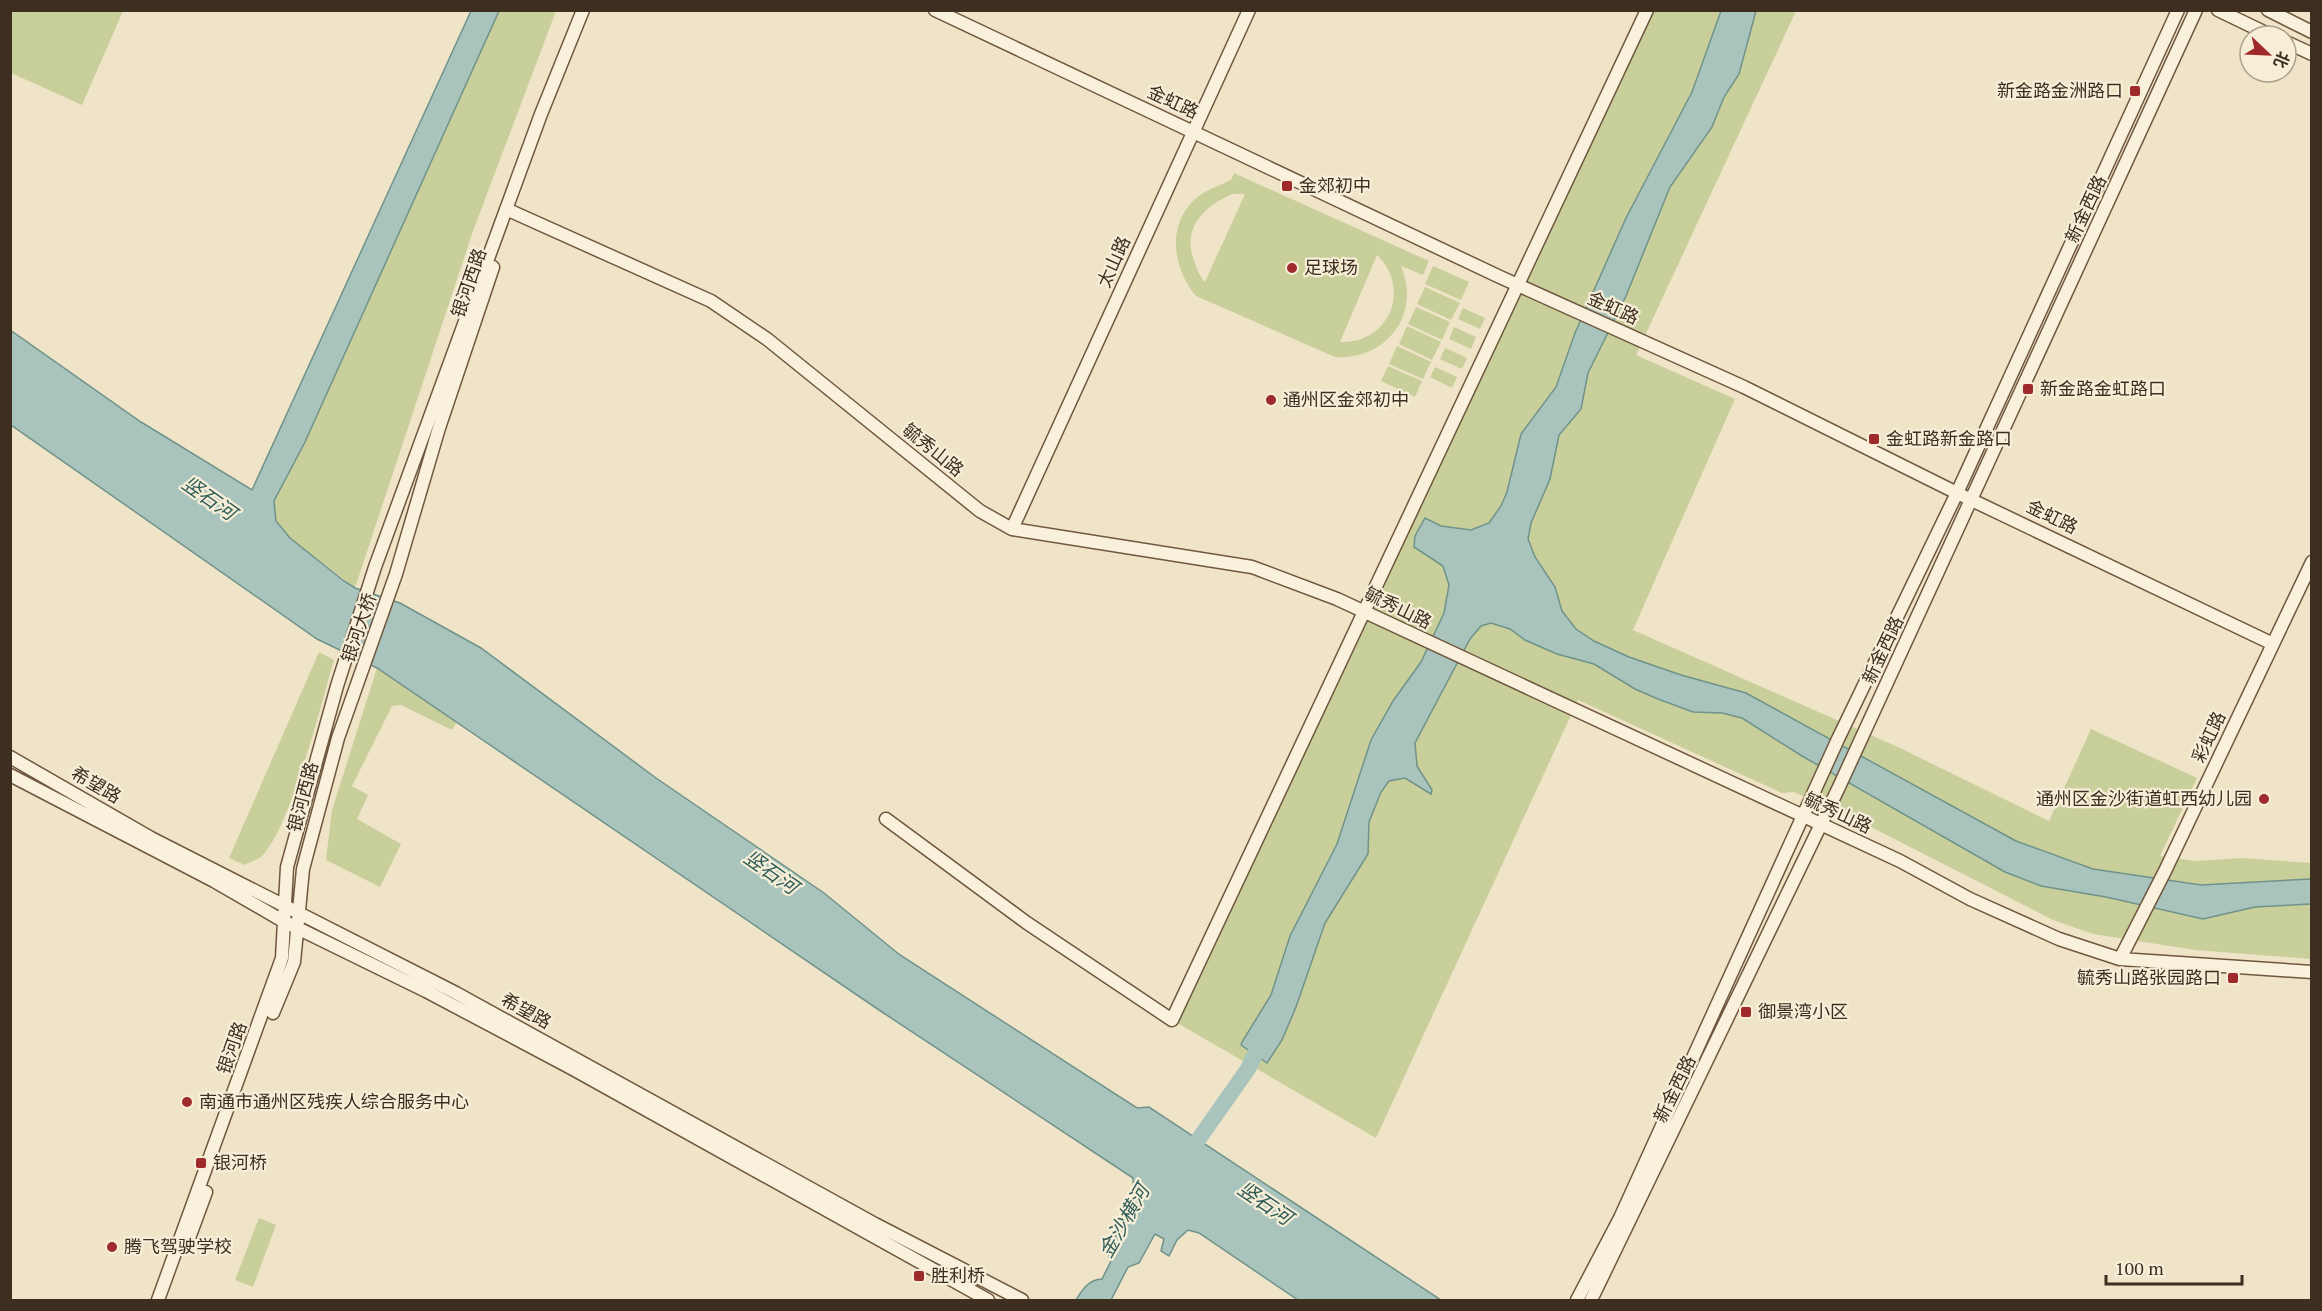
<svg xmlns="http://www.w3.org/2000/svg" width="2322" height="1311" font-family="'PT Serif','Noto Sans SC',serif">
<rect width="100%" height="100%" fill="#f0e4c8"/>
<path fill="#c9cf9b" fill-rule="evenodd" d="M11,10L123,11L82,105L11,73Z
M499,11H556L472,234L355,588L290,538L275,521L274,501L305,442Z
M1647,11H1796L1636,355L1735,399L1633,630L1900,748L2049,821L2091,729L2197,778L2160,856L2196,861L2241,858L2311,863V959L2195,950L2093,934L2053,920L1867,825L1794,792L1782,793L1578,700L1376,1138L1172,1020Z
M1234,173L1429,261L1423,275L1401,266C1422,314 1386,361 1335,357L1196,296C1174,270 1166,228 1193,201C1203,191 1218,186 1231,180ZM1232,194H1245L1205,282C1200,277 1197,269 1194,261C1182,227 1204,207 1232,194ZM1377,255C1412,289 1389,344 1340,342Z
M1433,266L1469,282L1461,300L1425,284Z
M1425,287L1460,303L1451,320L1417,304Z
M1416,307L1450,322L1442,340L1408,324Z
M1463,308L1485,318L1480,329L1458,319Z
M1407,326L1441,342L1432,360L1399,344Z
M1454,327L1476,337L1471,349L1449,339Z
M1397,346L1431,362L1423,379L1389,364Z
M1445,348L1467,358L1462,369L1440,359Z
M1388,366L1422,381L1415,397L1381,381Z
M1435,367L1457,377L1452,388L1430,377Z
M319,652L334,660C321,704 291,828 261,857C257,860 250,862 245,865L229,858Z
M377,668L457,722L452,730L401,705L392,706L352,786L368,795L357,819L401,844L380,887L326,860L332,810Z
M259,1218L276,1225L253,1287L235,1280Z"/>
<path fill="#a9c4bc" stroke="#6f938a" stroke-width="1.5" d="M471,11H499L305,442L274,501L276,521L290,538L344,581L355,588L400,603L481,648L656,778L824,893L900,955L1137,1108L1149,1107L1441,1300H1298L1199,1233L1188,1230L1177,1240L1169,1256L1161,1251L1164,1239L1155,1234L1139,1263L1128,1267L1111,1300H1076C1082,1290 1089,1279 1102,1279L1111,1261L1107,1253L1134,1200L1133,1178L879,1010L377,668L317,639L11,425L10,330L141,422L252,490Z
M1721,11H1756L1739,74L1724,97L1712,127L1670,187L1626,296L1588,373L1581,409L1559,435L1550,479L1531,523L1528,539L1535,557L1555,587L1562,611L1576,629L1594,641L1629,657L1681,675L1746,693L2016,841L2093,869L2201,885L2311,879V904L2255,907L2203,919L2106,897L2041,886L2005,872L1802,756L1742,718L1722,713L1693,712L1658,699L1635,689L1594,664L1557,654L1525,640L1510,629L1491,623L1481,626L1470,639L1415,743L1417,766L1432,790L1431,794L1405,778L1389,781L1381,792L1369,822L1368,854L1325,923L1296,1007L1282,1040L1267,1063L1241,1045L1242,1042L1271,995L1290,936L1337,844L1371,740L1393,701L1421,662L1444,613L1449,585L1443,566L1414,547L1415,536L1425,518L1441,526L1471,530L1489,523L1501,506L1507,492L1521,434L1556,387L1575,333L1626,218L1692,92Z"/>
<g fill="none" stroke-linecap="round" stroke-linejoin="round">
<path stroke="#a9c4bc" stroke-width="16" d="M1186,1157L1248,1069L1264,1036"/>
<defs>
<path id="secondary" d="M935,10L1500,277L1744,387L1957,493L2273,644
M2218,10L2272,36
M2268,10L2312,32
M2286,42L2312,54
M506,209L711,301L767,339L980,511L1012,529L1252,567L1337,599L1900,861L1970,899L2059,939L2120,959L2312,972
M1012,529L1249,10
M10,757L151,838L456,993L875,1224L1022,1300
M10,775L214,881L283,921L426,991L573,1069L988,1300
M886,819L1027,923L1172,1020L1647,10
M2120,959L2165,871L2312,562
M273,1013L294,962L303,869L338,738L396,574L439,428L493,267
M188,1241L206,1192
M158,1300L282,958L287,867L337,686L375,567L541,114L583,10
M1577,1300L1620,1218L1838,739L1957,493L2178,10
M1591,1300L1839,787L2196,10"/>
</defs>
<use href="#secondary" stroke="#6f573f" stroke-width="15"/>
<use href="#secondary" stroke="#faf1dc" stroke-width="12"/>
</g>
<g fill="#9e2a2b" stroke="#f7eed8" stroke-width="2">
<rect x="2129" y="85" width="12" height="12" rx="3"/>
<rect x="1281" y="180" width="12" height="12" rx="3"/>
<circle cx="1292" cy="268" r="6"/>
<rect x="2022" y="383" width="12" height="12" rx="3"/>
<circle cx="1271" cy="400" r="6"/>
<rect x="1868" y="433" width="12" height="12" rx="3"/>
<circle cx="2264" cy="799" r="6"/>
<rect x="2227" y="972" width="12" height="12" rx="3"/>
<rect x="1740" y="1006" width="12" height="12" rx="3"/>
<circle cx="187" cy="1102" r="6"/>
<rect x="195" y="1157" width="12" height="12" rx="3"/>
<circle cx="112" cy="1247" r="6"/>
<rect x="913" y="1270" width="12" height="12" rx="3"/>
</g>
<g text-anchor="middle" stroke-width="4.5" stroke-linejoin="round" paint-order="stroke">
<g font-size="18" fill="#3d2e20" stroke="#f7eed8" text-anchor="start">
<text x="2123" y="97" text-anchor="end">新金路金洲路口</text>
<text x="1299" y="192">金郊初中</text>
<text x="1304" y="274">足球场</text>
<text x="2040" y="395">新金路金虹路口</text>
<text x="1283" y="406">通州区金郊初中</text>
<text x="1886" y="445">金虹路新金路口</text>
<text x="2252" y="805" text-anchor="end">通州区金沙街道虹西幼儿园</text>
<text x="2221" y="984" text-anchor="end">毓秀山路张园路口</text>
<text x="1758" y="1018">御景湾小区</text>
<text x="199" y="1108">南通市通州区残疾人综合服务中心</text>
<text x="213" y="1169">银河桥</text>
<text x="124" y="1253">腾飞驾驶学校</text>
<text x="931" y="1282">胜利桥</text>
</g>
<g font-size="18" fill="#3d2e20" stroke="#f7eed8">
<text transform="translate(1173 102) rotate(25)" y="6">金虹路</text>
<text transform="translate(2086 209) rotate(-65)" y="6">新金西路</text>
<text transform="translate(1114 262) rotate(-66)" y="6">太山路</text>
<text transform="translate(469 283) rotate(-71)" y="6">银河西路</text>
<text transform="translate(1613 308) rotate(24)" y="6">金虹路</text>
<text transform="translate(933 450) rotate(39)" y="6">毓秀山路</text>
<text transform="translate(2052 517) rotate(26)" y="6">金虹路</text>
<text transform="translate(1398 608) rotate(26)" y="6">毓秀山路</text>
<text transform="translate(359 628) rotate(-71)" y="6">银河大桥</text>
<text transform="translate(1883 650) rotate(-65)" y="6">新金西路</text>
<text transform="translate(2209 737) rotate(-65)" y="6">彩虹路</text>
<text transform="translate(96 785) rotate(30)" y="6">希望路</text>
<text transform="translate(303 797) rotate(-75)" y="6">银河西路</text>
<text transform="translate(1838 813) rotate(25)" y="6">毓秀山路</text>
<text transform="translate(526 1011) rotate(29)" y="6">希望路</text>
<text transform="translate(232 1048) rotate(-70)" y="6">银河路</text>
<text transform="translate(1675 1089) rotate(-64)" y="6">新金西路</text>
</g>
<g font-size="20" font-style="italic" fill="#2f5d5a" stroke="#f7eed8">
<text transform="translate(209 498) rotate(35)" y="7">竖石河</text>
<text transform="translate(771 872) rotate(35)" y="7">竖石河</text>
<text transform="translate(1265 1203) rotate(34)" y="7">竖石河</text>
<text transform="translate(1124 1221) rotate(-60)" y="7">金沙横河</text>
</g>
</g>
<rect width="2322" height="1311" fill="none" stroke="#3d2e20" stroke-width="24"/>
<g transform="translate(2268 54) rotate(113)"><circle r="28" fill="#f7eed8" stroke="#ada18e" stroke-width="1.5"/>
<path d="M0-4.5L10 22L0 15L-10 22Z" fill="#9e2a2b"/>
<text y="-9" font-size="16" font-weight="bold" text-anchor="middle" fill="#3d2e20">北</text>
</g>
<path d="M2106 1275v9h136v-9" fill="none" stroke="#3d2e20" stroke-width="3"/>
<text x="2115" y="1275" font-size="18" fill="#3d2e20" stroke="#f7eed8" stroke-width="4.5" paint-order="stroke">100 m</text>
</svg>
